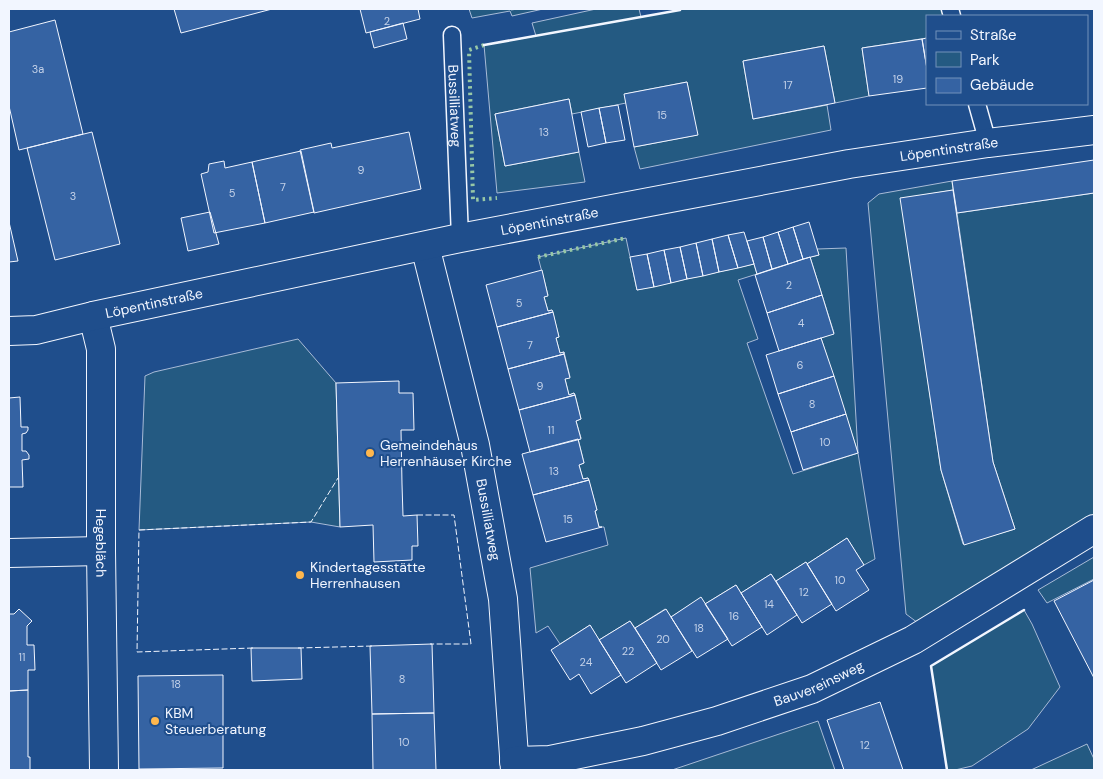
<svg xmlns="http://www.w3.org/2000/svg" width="1103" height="779" font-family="'DM Sans',sans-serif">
<rect width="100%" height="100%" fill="#1f4e8c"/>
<path fill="#245a82" stroke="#a8bbd7" d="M469,9H510L511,10L518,9H543L512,16L510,11L472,18Z
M596,9H639L641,17L679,10V9H942L944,16H927V38L862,48L869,96L835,103L824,46L743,61L753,119L827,105L831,130L640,169L634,147L697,135L687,82L625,94L626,103L572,114L569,99L495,114L505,166L579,152L585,182L497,193L484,45L536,36L532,23Z
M952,181L953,190L901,199L941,470L963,544L1015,529L993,462L957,213L1094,193V529L918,623L906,614L868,203L879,194Z
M626,238L637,290L754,264L757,274L738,280L758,339L747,343L793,474L858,453L821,338L834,333L810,257L819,255L817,249L846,248L858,453L875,559L864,565L847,538L807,564L806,562L776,581L771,574L741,593L736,585L705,604L701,598L671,617L665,609L635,628L630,621L599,640L590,625L560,644L548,626L536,633L530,568L608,545L604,527H599L595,511L597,510L588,478L583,479L579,465L584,463L578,439L581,438L576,421L581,419L575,395L574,393L569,395L565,379L570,377L564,352L560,353L556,338L559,337L552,310L548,311L544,297L548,295L538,257Z
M298,339L336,383L340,527L311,522L139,530L145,376L154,372Z
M1094,557V579L1047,603L1038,590Z
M1024,610L1032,624L1060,687L1028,729L972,766L955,770H947L931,666Z
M818,721L835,770H672Z
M1087,744L1094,759V770H1031Z"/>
<path fill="#3563a3" stroke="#f2f6ff" d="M174,9H272L181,33Z
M360,9H418L420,19L366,33Z
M55,20L83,134L19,150L9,106V32Z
M403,23L407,39L374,48L370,32Z
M927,38V69L922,39Z
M922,39L927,69V88L869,96L862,48Z
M824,46L835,103L753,119L743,61Z
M687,82L698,135L634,147L624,94Z
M569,99L579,152L505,166L495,114Z
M618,105L625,140L606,143L599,108Z
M599,108L606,143L588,147L581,112Z
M92,132L120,244L55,260L27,148Z
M409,132L421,189L314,213L300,150L331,143L332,148Z
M301,151L314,212L265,223L252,162Z
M1094,160V193L957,213L952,181Z
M224,161L225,168L252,162L265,223L214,233L201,174L208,172L209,164Z
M953,190L993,462L1015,529L964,545L941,470L900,198Z
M210,212L219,244L188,251L181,218Z
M9,222L18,261L9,262Z
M809,222L819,255L803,259L793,227Z
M793,227L803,259L788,264L778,232Z
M744,232L754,264L738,268L728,235Z
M778,232L788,264L772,269L763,237Z
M728,235L738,268L719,272L712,239Z
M763,237L772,269L757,274L747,241Z
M712,239L719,272L703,276L696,243Z
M696,243L703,276L687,279L680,247Z
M680,247L687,279L671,283L664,250Z
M664,250L671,283L654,287L647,254Z
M647,254L654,287L637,290L630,257Z
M810,257L822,295L767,313L755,275Z
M542,270L548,296L544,297L548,311L552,310L553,312L497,327L486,285Z
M822,295L834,334L779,351L767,313Z
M553,312L559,337L556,338L560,353L564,352V354L508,369L497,327Z
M821,338L834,376L778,394L766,355Z
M564,354L570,378L565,379L569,395L574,393L575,395L519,410L508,369Z
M834,376L846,414L791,432L778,394Z
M399,381V393H413L414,430H401L402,484L403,516L417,515L418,546H412V560L374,562L373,525L340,527L336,383Z
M575,395L581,419L576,421L581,439L530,452L519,410Z
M20,397L21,427H28V430L26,433L22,434V451H26L29,455V459L22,460L23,487H9V398Z
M846,414L858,453L803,470L791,432Z
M578,439L584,463L579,465L583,479L588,478L589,480L533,495L522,454Z
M589,480L597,510L595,511L599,527H602L546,542L533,495Z
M847,538L864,565L856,570L869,590L836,611L807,564Z
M806,562L832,604L802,623L776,581Z
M771,574L797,615L767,635L741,593Z
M1094,580V678L1054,601Z
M736,585L762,627L732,646L705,604Z
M701,597L728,639L697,658L671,617Z
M19,609L32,621L27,626V645H34L35,670H28V690L9,691V614H14Z
M666,609L692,651L661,670L635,628Z
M630,621L657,663L626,683L599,640Z
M590,625L621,675L591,694L579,674L570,680L551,650Z
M432,644L434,713L372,714L370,646Z
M251,648H301L302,679L252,681Z
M223,675V768L139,769L138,676Z
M28,690V757H30V770H9V691Z
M880,702L903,770H844L827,720Z
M434,713L436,770H373L372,714Z"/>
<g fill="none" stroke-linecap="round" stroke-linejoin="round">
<defs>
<g id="lane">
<path d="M950,9L952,16"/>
<path id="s1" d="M452,35L460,238"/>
<path d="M977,104L988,143"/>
</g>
<g id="street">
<path id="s2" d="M425,246L475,445L503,599L515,770"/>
<path id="s3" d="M93,316L101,349V551L104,770"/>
<path id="s4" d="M9,331L36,330L93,316L460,238L849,164L988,143L1094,130"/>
<path d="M9,553L101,551"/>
<path id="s5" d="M514,761L550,760L643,741L717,721L812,689L913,640L1094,529"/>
</g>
</defs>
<use href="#lane" stroke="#f2f6ff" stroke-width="19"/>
<use href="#street" stroke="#f2f6ff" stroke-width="30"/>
<use href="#lane" stroke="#1f4e8c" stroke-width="16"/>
<use href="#street" stroke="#1f4e8c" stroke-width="28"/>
<path stroke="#97c8a6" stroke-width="4" stroke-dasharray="2.5 4" stroke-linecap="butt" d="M484,45L469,50L473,200L497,198
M538,257L626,238"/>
<path stroke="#f2f6ff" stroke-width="1" stroke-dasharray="6 2.5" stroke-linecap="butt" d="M417,515H454L471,644H430
M253,648L137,652L139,530L311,522L338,478
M298,648L373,646"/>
<path stroke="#f2f6ff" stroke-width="2.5" d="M484,45L680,10L679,9
M947,770L931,666L1024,610"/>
</g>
<g fill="#ffb74d" stroke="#1f4e8c" stroke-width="2">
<circle cx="370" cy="453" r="5"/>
<circle cx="300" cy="575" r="5"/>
<circle cx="155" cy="721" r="5"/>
</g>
<g text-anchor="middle" stroke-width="4" stroke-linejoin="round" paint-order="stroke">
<g font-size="11" fill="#c3d1e8">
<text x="387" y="25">2</text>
<text x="38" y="73">3a</text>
<text x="898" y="83">19</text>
<text x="788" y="89">17</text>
<text x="662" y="119">15</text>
<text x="544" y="136">13</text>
<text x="361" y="174">9</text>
<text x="283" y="191">7</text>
<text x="232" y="197">5</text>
<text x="73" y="200">3</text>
<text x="789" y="289">2</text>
<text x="519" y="307">5</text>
<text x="801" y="327">4</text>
<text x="530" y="349">7</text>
<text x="800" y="369">6</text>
<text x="540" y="390">9</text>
<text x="812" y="408">8</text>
<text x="551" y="434">11</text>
<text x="825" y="446">10</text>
<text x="554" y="475">13</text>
<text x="568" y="523">15</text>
<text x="840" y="584">10</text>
<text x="804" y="596">12</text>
<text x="769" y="608">14</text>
<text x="734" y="620">16</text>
<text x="699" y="632">18</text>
<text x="663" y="643">20</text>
<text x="628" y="655">22</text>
<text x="22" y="661">11</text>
<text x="586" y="666">24</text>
<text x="402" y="683">8</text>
<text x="176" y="688">18</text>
<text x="404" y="746">10</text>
<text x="865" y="749">12</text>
</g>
<g font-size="14" fill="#f2f6ff" stroke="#1f4e8c">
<text dy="5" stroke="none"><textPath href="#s1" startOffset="71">Bussilliatweg</textPath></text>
<text dy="5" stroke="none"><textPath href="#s4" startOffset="958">Löpentinstraße</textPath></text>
<text dy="5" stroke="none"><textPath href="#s4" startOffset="552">Löpentinstraße</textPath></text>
<text dy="5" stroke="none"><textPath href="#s4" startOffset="148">Löpentinstraße</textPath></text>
<text dy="5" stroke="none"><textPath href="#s2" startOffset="281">Bussilliatweg</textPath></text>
<text dy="5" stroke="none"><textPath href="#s3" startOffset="228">Hegebläch</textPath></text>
<text dy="5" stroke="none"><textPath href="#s5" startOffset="316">Bauvereinsweg</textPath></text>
</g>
<g font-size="14" fill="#f2f6ff" stroke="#1f4e8c" text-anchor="start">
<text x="380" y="450">Gemeindehaus<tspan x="380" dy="16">Herrenhäuser Kirche</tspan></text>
<text x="310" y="572">Kindertagesstätte<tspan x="310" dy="16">Herrenhausen</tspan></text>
<text x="165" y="718">KBM<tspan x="165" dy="16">Steuerberatung</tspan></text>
</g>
</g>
<rect width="1103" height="779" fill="none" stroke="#f2f6ff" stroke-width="20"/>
<rect x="926" y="15" width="162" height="90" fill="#1f4e8c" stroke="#7391ba"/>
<rect x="936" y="31" width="25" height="8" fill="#1f4e8c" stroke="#7391ba"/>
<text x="970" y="40" font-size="15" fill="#f2f6ff">Straße</text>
<rect x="936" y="52" width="25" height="15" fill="#245a82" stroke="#7391ba"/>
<text x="970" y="65" font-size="15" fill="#f2f6ff">Park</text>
<rect x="936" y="78" width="25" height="15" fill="#3563a3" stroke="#7391ba"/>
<text x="970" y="90" font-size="15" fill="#f2f6ff">Gebäude</text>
</svg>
